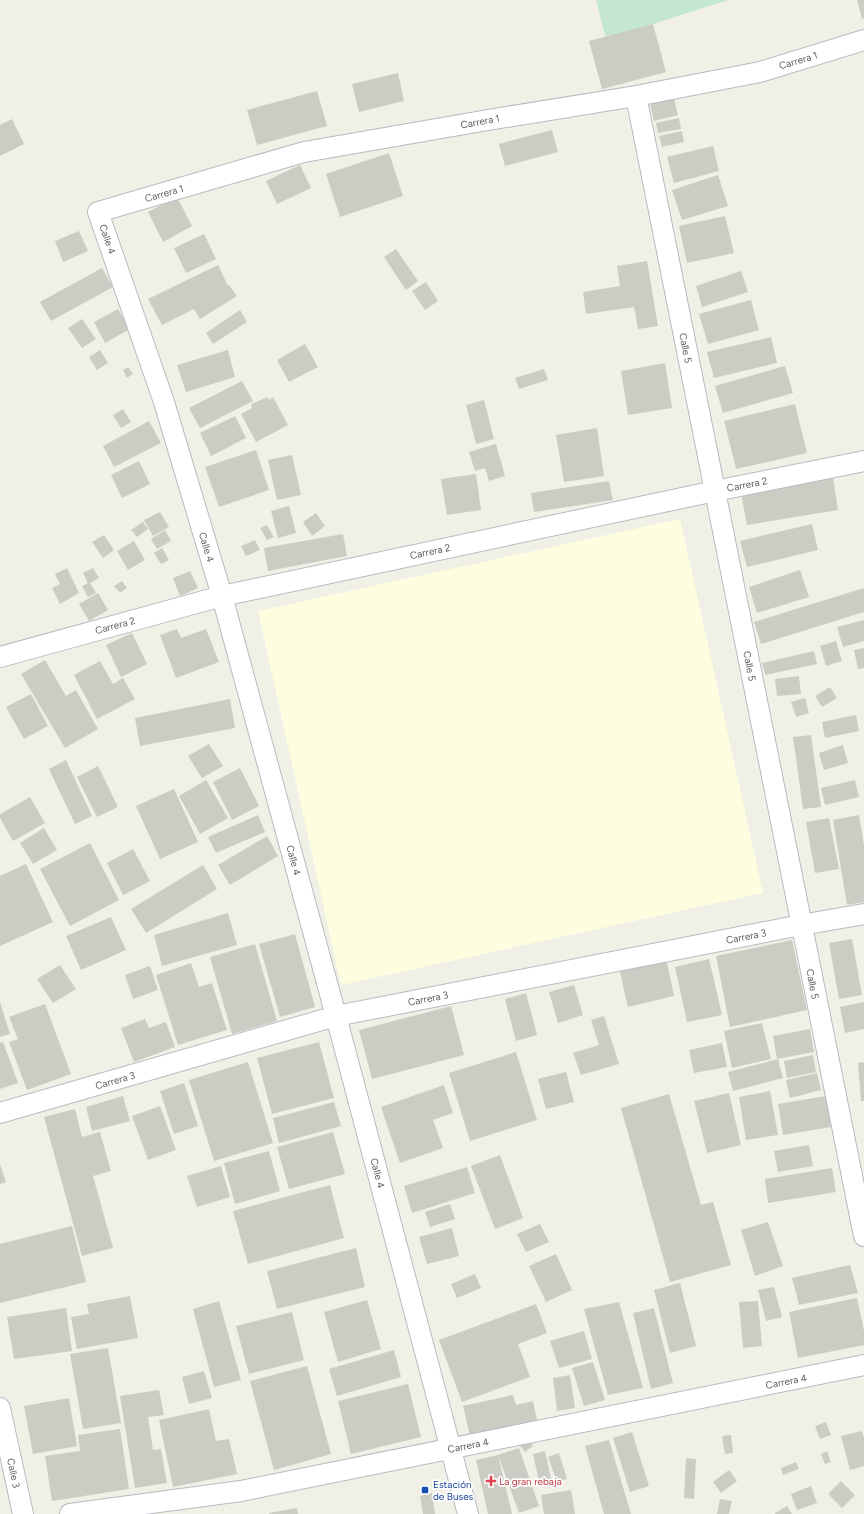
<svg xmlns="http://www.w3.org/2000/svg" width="864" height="1514" font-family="Figtree,sans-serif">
<rect width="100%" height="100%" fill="#f0f0e7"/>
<path fill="#fcfedf" d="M680,519L763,893L341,985L258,611Z"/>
<path fill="#c4e7cf" d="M596,0H728L606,39Z"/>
<path fill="#cbccc3" d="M857,0H864V18L862,19Z
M653,24L666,72L602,89L589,41Z
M398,73L404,101L359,112L352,84Z
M317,91L327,126L257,145L247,110Z
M674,98L678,115L654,121L650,104Z
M679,118L681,129L658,133L656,123Z
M12,119L24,144L0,156V125Z
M552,130L558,152L505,166L499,144Z
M682,131L684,142L662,147L659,136Z
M713,146L719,171L674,183L667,157Z
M389,153L403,196L340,217L326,174Z
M300,165L311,188L277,204L266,181Z
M718,175L728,206L682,220L672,190Z
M177,197L192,226L163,242L148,212Z
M725,216L734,253L687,263L679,226Z
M79,231L88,251L63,262L55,241Z
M204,234L216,259L186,273L174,248Z
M396,249L418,281L406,290L384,257Z
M647,261L658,326L638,329L634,307L586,314L583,292L620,286L617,266Z
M218,265L228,286L229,285L237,296L200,319L194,309L162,325L148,299Z
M102,268L113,287L51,321L40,302Z
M741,271L748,292L702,307L696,286Z
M426,282L438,301L425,310L412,291Z
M751,300L759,330L708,344L699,314Z
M118,309L130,329L105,343L94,322Z
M240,310L247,322L213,344L206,333Z
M82,319L96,339L82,348L68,328Z
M771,337L777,363L714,378L707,352Z
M305,344L318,367L289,382L277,360Z
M100,350L108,363L97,370L89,357Z
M228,350L235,377L186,392L177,365Z
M665,363L672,408L628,415L621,371Z
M785,366L793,393L723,413L715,386Z
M128,367L133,374L127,378L123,370Z
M544,369L548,380L519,389L515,378Z
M242,381L253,401L200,428L189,408Z
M268,397L269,400L273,397L288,425L256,442L241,414L252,408L251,404Z
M484,400L494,439L476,444L466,405Z
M795,404L807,453L736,469L724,421Z
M123,409L131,422L121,428L113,415Z
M235,416L246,438L211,456L200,433Z
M149,421L161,443L114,467L103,446Z
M597,428L604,476L564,482L556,435Z
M496,444L505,476L489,481L485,468L475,471L469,452Z
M256,450L269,490L219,507L205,467Z
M292,455L301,495L277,500L268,460Z
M139,461L150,484L122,498L111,475Z
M476,474L481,510L447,515L441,479Z
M833,477L838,510L747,525L741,493Z
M609,481L613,500L534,512L531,493Z
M289,506L296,533L278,538L271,511Z
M160,512L169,527L153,536L144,520Z
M316,513L325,526L312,536L303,522Z
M143,522L148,529L137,537L131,530Z
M812,524L818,550L747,567L740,541Z
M267,525L274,537L267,540L260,528Z
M165,530L171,541L157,549L151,539Z
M343,534L347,556L268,571L264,548Z
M104,535L114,550L103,558L92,542Z
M255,540L260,550L246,556L241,546Z
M134,541L145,560L128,570L117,551Z
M162,548L169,560L161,564L154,553Z
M67,568L79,593L60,604L52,588L60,584L55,574Z
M93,568L99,578L90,583L96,593L88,597L82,586L88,583L83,573Z
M800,570L809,597L757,613L749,587Z
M190,571L198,588L180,596L173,578Z
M122,581L127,588L120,593L114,586Z
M864,588V612L761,644L754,622Z
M98,593L108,610L89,621L79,604Z
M864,620V641L843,647L837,627Z
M177,629L181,638L206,629L219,662L176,678L160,635Z
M132,633L147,664L121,677L106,645Z
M836,641L842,661L826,666L820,646Z
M864,648V668L858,669L854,650Z
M814,651L817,664L765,675L762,663Z
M45,660L66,696L76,690L98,729L65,748L21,674Z
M100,661L113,684L123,678L135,699L97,719L74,675Z
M799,676L801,694L777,696L775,679Z
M830,687L837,698L822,707L815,696Z
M31,694L48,726L24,739L6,707Z
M805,698L809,713L796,717L791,702Z
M230,699L235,728L140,746L135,718Z
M856,715L859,731L825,738L822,722Z
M811,735L821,807L803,809L793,737Z
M209,744L223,766L202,778L188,756Z
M843,745L848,763L824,770L819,753Z
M66,760L92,816L75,824L49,769Z
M98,766L118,807L97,817L77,777Z
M240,768L259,806L232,820L213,782Z
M206,780L228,818L200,834L179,796Z
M855,780L859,797L825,805L821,788Z
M174,789L198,842L160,859L136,806Z
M30,797L45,823L13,841L0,818V814Z
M258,815L265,832L216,853L208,837Z
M859,815L864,845V902L847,905L833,820Z
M829,818L839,869L815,873L806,822Z
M44,828L57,850L33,864L20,843Z
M267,836L278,856L230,885L218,865Z
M90,843L119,900L70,926L40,869Z
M133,849L150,881L123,895L107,863Z
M26,864L53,922L0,946V876Z
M203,865L217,889L146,933L131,909Z
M228,913L237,945L162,966L154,935Z
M111,917L126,950L81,970L66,936Z
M295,934L315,1007L280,1017L259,944Z
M852,939L862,995L839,999L829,943Z
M792,940L807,1010L730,1027L716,956Z
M255,944L277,1021L232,1034L210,957Z
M666,958L674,996L628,1007L619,968Z
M709,959L722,1015L687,1022L675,967Z
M191,963L199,987L212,983L227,1030L178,1045L156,975Z
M60,965L76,989L53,1003L37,979Z
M150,966L158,990L133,999L125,975Z
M574,985L583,1015L558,1023L549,992Z
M526,993L537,1035L516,1041L505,999Z
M0,1002L10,1034L0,1037Z
M864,1002V1029L845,1033L840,1007Z
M45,1004L71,1074L27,1090L9,1042L18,1039L9,1017Z
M451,1006L464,1055L372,1079L359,1030Z
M604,1016L619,1064L581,1075L573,1053L599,1045L591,1020Z
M145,1019L149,1028L166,1022L175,1047L134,1062L121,1028Z
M762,1023L771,1059L732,1068L724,1031Z
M810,1029L814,1052L777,1059L773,1036Z
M3,1042L18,1083L0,1089V1043Z
M319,1042L334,1098L272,1114L257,1058Z
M722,1043L727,1067L694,1073L689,1050Z
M516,1052L537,1120L470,1141L449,1073Z
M813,1055L816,1072L787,1078L784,1061Z
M778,1059L783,1078L733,1091L728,1072Z
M248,1062L273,1143L214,1161L189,1080Z
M864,1062V1101H861L858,1063Z
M566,1072L574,1102L546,1109L538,1079Z
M817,1073L821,1090L790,1098L786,1080Z
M184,1083L198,1126L174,1134L160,1091Z
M444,1085L453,1113L433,1120L443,1148L400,1163L381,1107Z
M770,1091L778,1135L746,1140L739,1097Z
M729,1093L741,1145L707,1153L694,1101Z
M669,1094L701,1205L713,1202L731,1265L670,1282L621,1108Z
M123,1096L130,1121L92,1131L86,1107Z
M826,1096L831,1127L783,1135L778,1104Z
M334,1102L341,1126L279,1143L273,1118Z
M160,1106L176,1150L148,1160L132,1116Z
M75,1109L82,1137L100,1132L111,1171L93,1176L113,1248L82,1256L44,1117Z
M333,1132L345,1174L289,1189L277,1147Z
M809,1145L813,1166L778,1172L774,1151Z
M269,1151L280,1191L235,1204L224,1163Z
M500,1155L523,1218L495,1229L471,1166Z
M0,1164L6,1182L0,1184Z
M221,1166L230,1197L197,1207L187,1176Z
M467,1167L475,1193L412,1213L404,1186Z
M832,1168L836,1192L768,1203L765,1179Z
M330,1185L344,1238L248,1264L233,1211Z
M450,1204L455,1219L430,1227L425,1212Z
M768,1222L783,1266L755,1276L741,1230Z
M540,1224L549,1242L526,1252L517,1234Z
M72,1226L86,1282L0,1303V1244Z
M452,1228L459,1256L427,1264L419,1237Z
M356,1248L365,1287L277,1309L267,1271Z
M556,1254L572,1290L546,1302L529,1266Z
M850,1265L858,1293L799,1305L792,1278Z
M475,1274L481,1288L457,1298L451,1284Z
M680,1283L696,1346L670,1353L654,1290Z
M774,1287L782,1317L766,1321L758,1290Z
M130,1296L138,1338L77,1349L71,1317L89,1314L87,1304Z
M857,1298L864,1331V1345L798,1358L789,1312Z
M367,1300L381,1349L338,1362L324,1312Z
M219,1301L241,1380L214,1387L193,1309Z
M758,1301L762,1346L743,1348L739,1302Z
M619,1302L643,1388L608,1395L584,1309Z
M536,1304L547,1333L518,1344L530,1377L462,1402L439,1340Z
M66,1308L72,1351L14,1359L7,1317Z
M654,1308L673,1383L651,1389L633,1313Z
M292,1312L304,1360L249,1374L236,1326Z
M584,1331L592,1359L559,1368L550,1341Z
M108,1348L121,1423L83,1429L70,1354Z
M394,1350L401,1377L337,1396L329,1369Z
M593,1362L605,1400L584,1406L572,1368Z
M307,1366L331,1454L274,1470L250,1381Z
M204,1371L212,1398L189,1404L182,1377Z
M570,1375L575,1408L557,1411L553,1378Z
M408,1384L421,1437L351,1454L338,1401Z
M159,1390L164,1415L148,1417L153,1450L161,1449L167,1483L135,1488L120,1396Z
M513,1395L516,1405L533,1401L537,1420L470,1436L463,1406Z
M69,1398L77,1446L33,1454L24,1406Z
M209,1409L216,1441L229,1439L237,1474L173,1487L159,1420Z
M826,1422L831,1435L820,1439L815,1426Z
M120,1429L129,1489L52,1501L45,1456L80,1451L78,1435Z
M862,1431L864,1438V1466L850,1470L841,1436Z
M632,1432L649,1486L630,1492L613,1438Z
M731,1435L733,1453L725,1454L722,1436Z
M526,1436L533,1446L525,1452L517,1442Z
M609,1440L631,1514H604L585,1446Z
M519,1448L539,1506L519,1513L498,1455Z
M545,1451L552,1483L540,1486L533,1454Z
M827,1451L831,1462L825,1464L821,1454Z
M559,1453L567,1479L557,1482L548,1457Z
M498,1455L512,1514H488L476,1460Z
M686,1458L696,1459L694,1499L684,1498Z
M796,1462L799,1469L783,1475L781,1468Z
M729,1470L737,1481L721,1493L713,1482Z
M841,1481L855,1495L842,1508L828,1494Z
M811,1486L817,1503L797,1510L791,1494Z
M571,1490L575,1514H544L541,1495Z
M432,1493L435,1514H423L420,1496Z
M720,1499L732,1501L729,1514H717Z
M787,1506L792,1514H774Z
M297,1508L298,1514H269V1513Z"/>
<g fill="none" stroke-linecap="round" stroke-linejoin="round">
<defs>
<path id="street" d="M636,96L864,1236
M0,657L222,596L715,491L864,461
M0,1113L336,1016L801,925L864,914
M0,1408L23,1514
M70,1514L241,1491L864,1365
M468,1514L336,1016L222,596L164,402L98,212L304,152L488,120L636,96L760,72L864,40"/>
</defs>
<use href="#street" stroke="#b9bac0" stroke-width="22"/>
<use href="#street" stroke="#fff" stroke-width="20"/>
</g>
<path fill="#e0444e" stroke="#fff" stroke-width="1.5" d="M489 1475h4v4h4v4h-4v4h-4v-4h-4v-4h4z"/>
<rect fill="#1a4fb4" stroke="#fff" stroke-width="1.5" x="421" y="1486" width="8" height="8" rx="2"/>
<g text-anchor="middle" stroke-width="3.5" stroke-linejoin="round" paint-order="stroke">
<g font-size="10" fill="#5e6067" stroke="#fff">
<text transform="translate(798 60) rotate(-17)" y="4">Carrera 1</text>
<text transform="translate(480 121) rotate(-10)" y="4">Carrera 1</text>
<text transform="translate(164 193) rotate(-16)" y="4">Carrera 1</text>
<text transform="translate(108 239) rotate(71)" y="4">Calle 4</text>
<text transform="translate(686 348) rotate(79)" y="4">Calle 5</text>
<text transform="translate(747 484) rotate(-11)" y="4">Carrera 2</text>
<text transform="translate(207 547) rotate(73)" y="4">Calle 4</text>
<text transform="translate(430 551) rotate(-12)" y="4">Carrera 2</text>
<text transform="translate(115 625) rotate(-15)" y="4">Carrera 2</text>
<text transform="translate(750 666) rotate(79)" y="4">Calle 5</text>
<text transform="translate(294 860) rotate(75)" y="4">Calle 4</text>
<text transform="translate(746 936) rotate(-11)" y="4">Carrera 3</text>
<text transform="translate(813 984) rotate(79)" y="4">Calle 5</text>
<text transform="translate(428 998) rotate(-11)" y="4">Carrera 3</text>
<text transform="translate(115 1080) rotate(-16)" y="4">Carrera 3</text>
<text transform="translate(378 1173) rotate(75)" y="4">Calle 4</text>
<text transform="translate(786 1381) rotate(-11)" y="4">Carrera 4</text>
<text transform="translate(468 1445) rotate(-11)" y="4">Carrera 4</text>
<text transform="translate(14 1473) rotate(78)" y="4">Calle 3</text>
</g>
<g font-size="10" fill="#be3a42" stroke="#fff" text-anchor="start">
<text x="499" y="1485">La gran rebaja</text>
</g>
<g font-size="10" fill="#164399" stroke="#fff" text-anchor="start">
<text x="433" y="1488">Estación<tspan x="433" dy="12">de Buses</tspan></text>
</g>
</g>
</svg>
